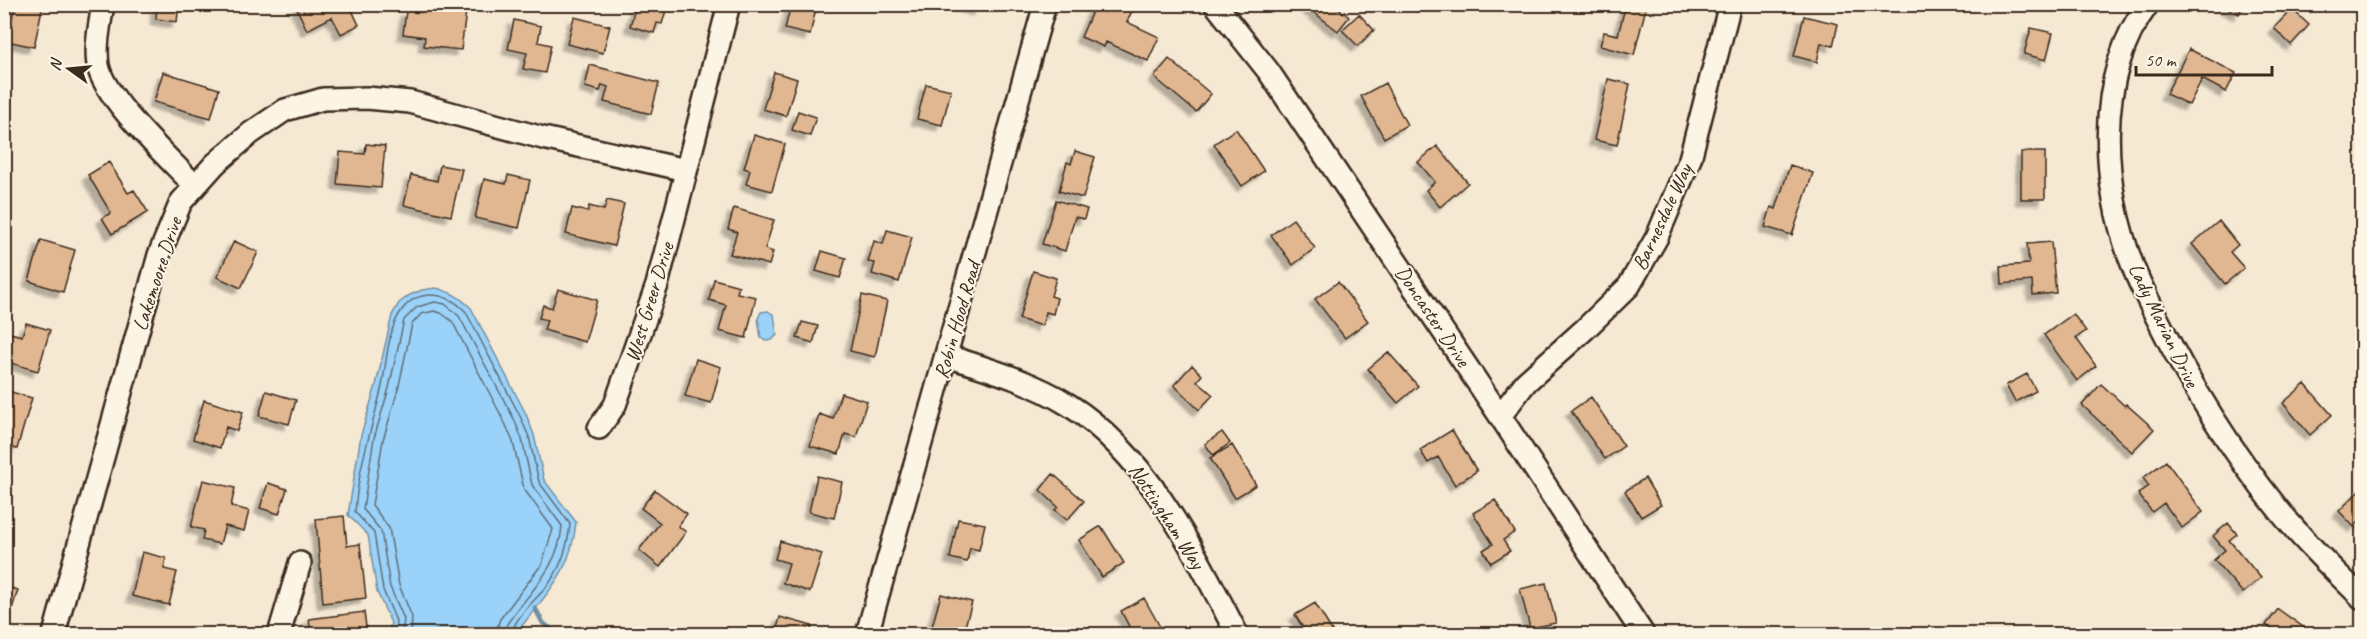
<svg xmlns="http://www.w3.org/2000/svg" width="2367" height="639" font-family="Caveat,sans-serif">
<defs>
<filter id="shadow"><feDropShadow dx="-5.5" dy="5.5" stdDeviation="1.5" flood-color="#0004"/></filter>
</defs>
<rect width="100%" height="100%" fill="#f6e9d4"/>
<filter id="ink" filterUnits="userSpaceOnUse"><feTurbulence type="fractalNoise" baseFrequency=".0167" numOctaves="2"/><feDisplacementMap in="SourceGraphic" scale="12" xChannelSelector="R" yChannelSelector="G"/><feConvolveMatrix kernelMatrix="1 2 1 2 8 2 1 2 1" color-interpolation-filters="sRGB"/></filter>
<g filter="url(#ink)">
<path fill="#9ad2f9" stroke="#748fa1" stroke-width="1.5" d="M436,288C451,292 460,297 471,308L526,414L534,435L544,480L576,522C571,576 545,593 516,634H388L391,623L377,592L368,535L348,515L361,435L376,385L392,315L399,303L410,295L422,290Z
M768,311L774,315L777,335L772,340L766,341L761,338L758,318L761,312Z"/>
<g fill="none" stroke-linecap="round" stroke-linejoin="round">
<path stroke="#616d76" stroke-width="1.5" d="M395,634L396,621L383,590L374,533L355,512C358,468 372,428 382,386C387,362 387,330 402,310C419,287 449,293 466,312L520,416L529,437L539,482L570,524C568,545 562,565 550,582C540,597 514,616 512,634
M402,634L404,619L390,587L381,531L363,509L374,438L389,388L404,320L417,307L435,302L445,304L459,316L514,419L522,439L532,485L562,526C559,568 529,592 507,624L504,634
M411,634L412,617L399,585L389,528L372,505L383,440L398,390L412,324L421,314L434,311L441,313L452,321L505,423L513,442L524,489L553,529L542,564L500,619L495,634"/>
<path stroke="#748fa1" stroke-width="5" d="M535,608L543,623L557,634"/>
</g>
<path fill="#e0b791" stroke="#3b2a1e" stroke-width="1.5" filter="url(#shadow)" d="M15,4H43L34,47L7,41Z
M157,4H179L177,22L156,19Z
M301,4H349L359,25L341,34L332,17L307,30L296,7Z
M422,4H467L461,50L424,46L425,37L403,34L406,11L421,12Z
M641,4H668L662,24L657,23L654,33L630,26L636,5L641,7Z
M791,4H817L810,35L785,29Z
M959,4H979L978,10Z
M1109,4H1135L1127,22L1159,37L1148,61L1106,42L1104,47L1081,37L1094,7L1105,12Z
M1309,4H1341L1338,8L1349,17L1338,31L1307,7Z
M1626,4H1647L1634,55L1600,46L1604,32L1618,35Z
M2219,4H2244L2239,14Z
M2292,9L2309,25L2291,45L2274,28Z
M1359,14L1374,30L1358,46L1342,30Z
M1804,16L1838,24L1833,46L1821,43L1817,62L1794,56Z
M574,17L610,26L603,53L567,44Z
M514,20L541,26L538,42L551,45L545,73L523,69L527,53L508,49Z
M2031,28L2053,33L2046,60L2024,54Z
M2189,49L2236,73L2226,92L2202,79L2189,105L2166,94Z
M1169,59L1211,94L1196,112L1154,77Z
M590,65L659,83L651,114L604,102L608,87L602,85L600,91L585,87Z
M163,72L219,89L211,118L154,102Z
M774,72L797,79L786,116L763,109Z
M1608,79L1630,84L1617,145L1594,140Z
M1385,83L1407,125L1384,138L1361,96Z
M926,84L951,90L942,125L917,119Z
M798,111L816,117L810,136L792,130Z
M1236,129L1264,171L1242,186L1214,144Z
M754,135L785,144L772,191L746,184L750,170L744,168Z
M366,144L385,146L381,188L337,184L340,152L365,154Z
M1437,146L1468,183L1440,207L1426,190L1435,182L1418,162Z
M1075,151L1095,157L1083,198L1059,191L1067,162L1071,164Z
M2021,152H2045V199H2021Z
M109,162L128,193L134,190L148,212L112,234L102,218L111,213L88,175Z
M440,165L462,169L451,216L404,205L411,175L437,181Z
M1790,165L1813,173L1792,235L1765,227L1771,207L1776,209Z
M508,175L530,180L519,228L475,218L484,179L506,184Z
M607,200L624,204L614,246L566,234L572,208L588,212L589,206L604,210Z
M1056,200L1087,209L1084,219L1075,217L1065,251L1042,244Z
M734,208L774,220L765,249L773,252L769,265L730,254L737,232L728,229Z
M1293,219L1315,248L1293,265L1271,235Z
M2219,221L2238,245L2230,252L2244,268L2225,284L2192,244Z
M887,230L912,237L899,282L872,274L875,263L868,262L874,241L883,244Z
M41,240L75,250L63,292L29,281Z
M234,241L258,252L241,288L217,277Z
M2051,242L2056,293L2033,295L2032,281L2002,284L2001,266L2029,264L2027,244Z
M822,251L846,258L840,278L816,271Z
M1033,271L1056,278L1051,296L1057,298L1053,314L1046,312L1042,326L1019,319Z
M714,279L739,286L737,293L756,297L746,338L719,331L726,305L709,300Z
M1338,282L1368,321L1345,338L1315,299Z
M558,289L597,300L585,342L544,330L547,320L539,318L543,305L552,308Z
M862,295L887,301L875,357L850,351Z
M2073,314L2086,331L2076,338L2096,366L2077,381L2044,335Z
M802,322L818,326L813,343L797,338Z
M26,323L50,330L38,371L4,361V352L10,333L22,336Z
M1388,352L1418,386L1398,403L1368,369Z
M696,359L721,367L711,403L685,396Z
M1192,365L1202,375L1197,381L1213,395L1199,410L1174,385Z
M2027,374L2036,391L2015,402L2006,385Z
M2101,384L2125,406L2126,404L2154,429L2132,452L2082,405Z
M2305,384L2332,415L2310,435L2283,403Z
M8,391L32,398L17,449L4,446V403Z
M266,391L296,400L289,424L259,416Z
M841,393L867,401L856,437L845,434L839,454L810,446L819,414L833,419Z
M1591,397L1624,446L1605,459L1571,411Z
M204,400L243,412L237,431L226,427L220,448L193,439Z
M1452,430L1477,471L1455,485L1438,457L1428,463L1420,450Z
M1222,432L1230,443L1213,455L1205,444Z
M1232,445L1256,485L1235,498L1210,458Z
M2166,461L2203,512L2182,528L2164,503L2152,512L2138,494L2149,486L2143,478Z
M1053,474L1084,501L1067,520L1055,510L1058,507L1040,490Z
M817,476L842,482L834,518L809,512Z
M1645,478L1661,505L1641,517L1625,491Z
M203,480L235,488L231,506L249,511L244,531L225,526L220,544L202,540L204,530L191,527Z
M268,483L287,489L279,514L260,508Z
M2362,488V519L2354,527L2339,511Z
M655,490L687,514L678,526L686,532L660,567L639,550L660,523L641,508Z
M1495,500L1515,532L1503,540L1510,551L1491,563L1483,550L1493,544L1473,513Z
M344,516L347,546L360,544L366,598L323,603L316,519Z
M958,519L985,524L979,550L970,548L967,562L950,558Z
M2228,523L2237,534L2229,540L2261,578L2243,593L2214,560L2225,550L2213,536Z
M1101,526L1124,563L1102,577L1079,540Z
M780,541L822,554L810,592L783,583L789,563L775,559Z
M142,552L166,558L164,569L177,572L169,605L132,596Z
M1546,583L1556,623L1530,628L1520,589Z
M4,586L18,590L4,634Z
M941,594L972,602L964,630L954,627L952,634H930Z
M1144,598L1164,634H1128L1126,633L1131,630L1121,611Z
M1315,603L1334,634H1307L1295,615Z
M2278,609L2313,634H2278L2266,625Z
M364,612L367,634H311L309,619Z
M780,617L812,626L810,634H783L776,632Z"/>
<g fill="none" stroke-linecap="round" stroke-linejoin="round">
<defs>
<path id="minor" d="M103,4C100,24 95,45 98,65C104,99 170,159 194,185
M1215,4L1269,72L1500,416L1643,634
M2148,4C2093,78 2102,188 2134,269C2140,285 2148,299 2155,314C2189,383 2230,449 2278,509C2303,541 2334,570 2362,598
M947,356C988,369 1033,382 1069,405C1148,455 1195,553 1237,634
M1500,416L1526,382L1585,329L1629,286L1657,237L1690,159L1730,4
M599,428L615,405L657,285L729,4
M54,634L159,255L181,202L215,164L251,133L285,110L323,99L367,98L410,102L543,138L686,170
M279,634L300,563
M867,634L1045,4"/>
</defs>
<use href="#minor" stroke="#3b2a1e" stroke-width="26"/>
<use href="#minor" stroke="#fcf5e5" stroke-width="21"/>
</g>
</g>
<g text-anchor="middle" stroke-width="4.5" stroke-linejoin="round" paint-order="stroke">
<g font-size="21" fill="#3b2a1e" stroke="#fcf5e5">
<text transform="translate(1662 217) rotate(-65)" y="7">Barnesdale Way</text>
<text transform="translate(157 274) rotate(-72)" y="7">Lakemoore Drive</text>
<text transform="translate(649 302) rotate(-73)" y="7">West Greer Drive</text>
<text transform="translate(1433 316) rotate(56)" y="7">Doncaster Drive</text>
<text transform="translate(957 320) rotate(-74)" y="7">Robin Hood Road</text>
<text transform="translate(2164 325) rotate(64)" y="7">Lady Marian Drive</text>
<text transform="translate(1167 516) rotate(57)" y="7">Nottingham Way</text>
</g>
</g>
<rect width="2367" height="639" fill="none" stroke="#fcf5e5" stroke-width="24"/>
<rect x="12" y="12" width="2343" height="615" fill="none" stroke="#3b2a1e" stroke-width="2" filter="url(#ink)"/>
<g transform="translate(69 69) rotate(285)" stroke="#fcf5e5" stroke-width="4.5" paint-order="stroke">
<path d="M0-4.5L10 22L0 15L-10 22Z" fill="#3b2a1e"/>
<text y="-9" font-size="16" font-weight="bold" text-anchor="middle" fill="#3b2a1e">N</text>
</g>
<path d="M2136 66v9h136v-9" fill="none" stroke="#3b2a1e" stroke-width="3"/>
<text x="2145" y="66" font-size="18" fill="#3b2a1e" stroke="#fcf5e5" stroke-width="4.5" paint-order="stroke">50 m</text>
</svg>
